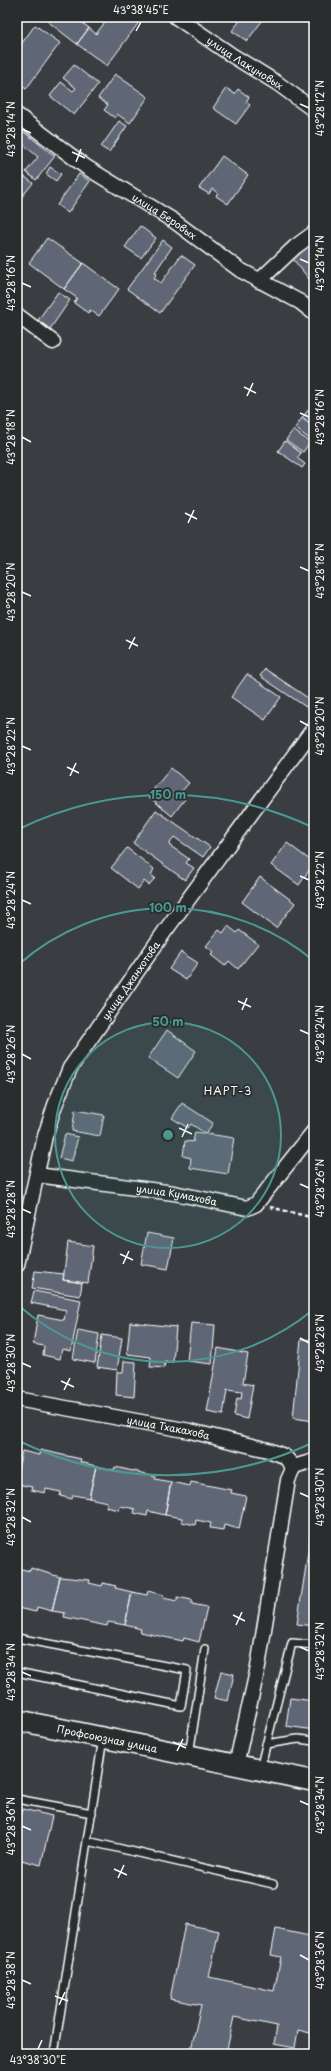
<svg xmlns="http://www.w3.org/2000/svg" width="331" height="2071" font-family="'Playpen Sans',sans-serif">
<rect width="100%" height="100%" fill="#3a3e43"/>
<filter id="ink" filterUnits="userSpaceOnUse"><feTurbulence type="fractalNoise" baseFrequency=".025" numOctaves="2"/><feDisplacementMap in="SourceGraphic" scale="8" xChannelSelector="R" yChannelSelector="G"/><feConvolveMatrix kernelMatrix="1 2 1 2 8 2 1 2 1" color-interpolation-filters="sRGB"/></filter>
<g filter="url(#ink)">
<path fill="#5e6674" stroke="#fff" d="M50,17H85L81,22L89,28L77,44L47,21Z
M109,17L142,18L107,66L77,44L89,28L96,34Z
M235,17H265L247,41L232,31L239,22Z
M35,25L60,43L26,89L17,82V50Z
M74,65L98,84L74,115L50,96L61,82L73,91L76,88L63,78Z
M115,74L148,97L130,123L117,114L115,118L104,110L108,105L98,98Z
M226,88L235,94L238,89L249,97L246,102L250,105L236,124L213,108Z
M119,121L127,126L109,152L101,147Z
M20,129L55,156L36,180L26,172L38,157L22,143L17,149V132Z
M222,156L248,175L228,204L216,196L218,193L212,189L209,194L199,188Z
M50,167L61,174L56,181L46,174Z
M17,171L33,183L17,203Z
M79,174L90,181L68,213L57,205Z
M140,226L156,238L141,258L125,247Z
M47,238L83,263L64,289L29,263Z
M163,240L172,247L155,272L157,273L154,278L161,283L181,255L195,265L160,313L127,289Z
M314,242V285L293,259Z
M83,263L119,289L99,316L90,310L88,313L74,303L77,298L64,289Z
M58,292L70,300L50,329L38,320Z
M309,409L314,412V427L302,418Z
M302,418L314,427V437L311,440L295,428Z
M293,430L310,442L303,452L286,440Z
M285,441L301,453L297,458L305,464L302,468L278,451Z
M265,669L311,700L306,707L260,676Z
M247,674L281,697L265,720L231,697Z
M171,768L189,783L179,794L185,799L172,816L148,796Z
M156,810L210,847L203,857L174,837L169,845L189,859L186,863L194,868L185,880L133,843Z
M287,843L314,863L299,885L271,865Z
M127,848L154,869L151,875L155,878L149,885L144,881L138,889L111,868Z
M260,877L295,903L276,928L242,902Z
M228,926L237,933L239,930L258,944L238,969L229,961L225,966L211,955L214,952L206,946L219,930L223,933Z
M181,952L198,963L186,980L169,969Z
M167,1030L196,1051L178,1078L148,1058Z
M182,1103L213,1123L206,1134L191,1124L188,1128L172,1118Z
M75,1110L104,1115L100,1136L72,1131Z
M195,1132L234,1138L228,1174L190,1168L191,1158L183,1156L185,1141L193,1142Z
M65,1134L78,1137L72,1161L59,1158Z
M147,1233L174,1238L168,1269L141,1264Z
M68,1242L93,1246L88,1283L63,1280Z
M35,1271L64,1274L63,1280L82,1283L80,1296L32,1288Z
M34,1291L81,1300L71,1351L62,1349L60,1359L43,1355L44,1346L33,1344L38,1315L64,1320L66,1310L31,1303Z
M130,1322L176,1327L173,1362H165L164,1368L150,1367L151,1357L127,1354Z
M191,1323L215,1325L212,1364L187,1361Z
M78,1330L99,1334L95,1363L73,1359Z
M102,1335L122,1338L117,1370L97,1367Z
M301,1339L314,1340V1421L293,1418Z
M218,1348L248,1354L243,1383L253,1385L247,1419L234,1416L237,1398L241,1399L242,1392L227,1390L223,1415L207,1412Z
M124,1361L136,1362L134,1397L116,1395L117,1372H123Z
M40,1450L81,1459L80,1462L96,1466L89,1498L73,1495L72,1499L60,1496L61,1492L46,1489L45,1493L31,1490L32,1487L17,1484V1474L22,1451L39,1455Z
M96,1466L114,1470L115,1467L156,1476L155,1479L171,1482L165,1515L148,1511L147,1516L134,1513L135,1509L121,1506L119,1510L106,1507L107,1502L89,1498Z
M171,1482L190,1486L191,1482L232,1490L231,1493L246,1496L239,1529L224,1525L223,1530L210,1528L211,1523L196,1520L195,1525L182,1522V1518L165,1515Z
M314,1514V1626L297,1624Z
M17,1565V1568L30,1571L31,1568L60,1577L52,1611L37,1607L36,1612L17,1608Z
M60,1577L90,1580L89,1583L102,1586L103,1583L116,1586L115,1588L132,1592L125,1625L108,1622L107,1626L64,1617L65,1613L52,1611Z
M148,1591L164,1595L163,1598L177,1601V1597L192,1600V1604L207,1607L199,1642L184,1638L183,1641L140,1632L141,1629L125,1625L132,1592L147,1595Z
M221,1671L234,1674L228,1701L214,1698Z
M290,1698L314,1701V1730L286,1726Z
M23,1809L52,1816L41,1865L17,1859V1836Z
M185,1924L219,1931L209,1977L274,1991L281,1957L271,1955L276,1929L314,1937L312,2000H314V2034L298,2030L295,2048L274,2044L277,2026L234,2017L226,2054H190L201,2005L170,1999Z"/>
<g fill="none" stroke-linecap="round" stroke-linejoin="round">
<defs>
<path id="lane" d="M17,1638L187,1670L181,1706L17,1672
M266,1744L298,1739L314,1741
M189,1755L205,1649
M260,1769L292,1643L314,1645
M17,1799L92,1813
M87,1841L273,1884
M54,2054L103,1738"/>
<g id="street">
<path id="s1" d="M176,17L233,56L277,83L314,110"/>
<path id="s2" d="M17,115L86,167L174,221L240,270L300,302L314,313"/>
<path d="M259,281L295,247L314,233"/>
<path d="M17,315L53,342"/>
<path id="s3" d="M37,1175L174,1193L247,1208L256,1204L314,1131"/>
<path id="s4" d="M17,1265L45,1136L55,1105L70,1068L165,931L314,728"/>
<path id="s5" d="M17,1399L190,1431L268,1450L284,1456L294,1467"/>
<path d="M294,1467L314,1461"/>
<path d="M236,1765L258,1667L288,1480L294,1467"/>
</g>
<g id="secondary">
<path id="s6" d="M17,1720L314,1781"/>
</g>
</defs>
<use href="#lane" stroke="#fff" stroke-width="10"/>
<use href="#street" stroke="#fff" stroke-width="17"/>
<use href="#secondary" stroke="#fff" stroke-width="23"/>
<path stroke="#fff" stroke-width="2.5" stroke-dasharray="4 3" stroke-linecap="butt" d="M270,1207L314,1218"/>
<use href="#lane" stroke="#2a2d2e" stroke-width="7"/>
<use href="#street" stroke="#2a2d2e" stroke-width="14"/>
<use href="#secondary" stroke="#2a2d2e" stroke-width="20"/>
</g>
</g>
<path fill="none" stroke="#fff" stroke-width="1.5" d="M136,31L141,22M300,104L309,108M22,129L31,133M72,152L85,158M76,162L81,149M300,259L309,263M22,283L31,287M244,387L256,393M247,396L253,383M300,413L309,417M22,437L31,442M185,513L197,519M188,523L194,510M300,567L309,571M22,592L31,596M126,640L138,646M129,649L135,637M300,721L309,726M22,746L31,750M67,767L79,773M70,776L76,763M300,876L309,880M22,900L31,904M238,1001L251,1007M242,1010L247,998M300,1030L309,1034M22,1054L31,1059M179,1128L192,1134M182,1137L188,1124M300,1184L309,1188M22,1209L31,1213M120,1254L133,1260M123,1264L129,1251M300,1338L309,1343M22,1363L31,1367M61,1381L74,1387M64,1390L70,1378M300,1493L309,1497M22,1517L31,1522M233,1615L245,1621M236,1625L242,1612M300,1647L309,1651M22,1672L31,1676M173,1742L186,1748M177,1751L183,1739M300,1801L309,1805M22,1826L31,1830M114,1869L127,1875M118,1878L124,1865M300,1955L309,1960M22,1980L31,1984M55,1996L68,2001M59,2005L65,1992M38,2049L42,2040"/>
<circle cx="168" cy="1135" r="113" fill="#4b9892" fill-opacity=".12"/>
<g fill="none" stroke="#4b9892" stroke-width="2">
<circle cx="168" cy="1135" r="113"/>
<path d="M314 1309A227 227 0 0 1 18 1305M18 965A227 227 0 0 1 314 961"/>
<path d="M312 1443A340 340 0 0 1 19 1441M19 829A340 340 0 0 1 312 827"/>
</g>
<g text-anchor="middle" stroke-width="3.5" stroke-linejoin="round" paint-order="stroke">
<g font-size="10" fill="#fff" stroke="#2a2d2e">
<text dy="4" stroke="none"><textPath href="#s1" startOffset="83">улица Лакуновых</textPath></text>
<text dy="4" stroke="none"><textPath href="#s2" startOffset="179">улица Беровых</textPath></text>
<text dy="4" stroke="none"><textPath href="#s4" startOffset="311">улица Джанхотова</textPath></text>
<text dy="4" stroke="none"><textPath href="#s3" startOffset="141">улица Кумахова</textPath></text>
<text dy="4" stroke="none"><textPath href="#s5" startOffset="154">улица Тхакахова</textPath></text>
<text dy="4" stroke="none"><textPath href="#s6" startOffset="92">Профсоюзная улица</textPath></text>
</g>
<g font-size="11" letter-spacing="1" fill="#fff" stroke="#2a2d2e">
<text x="228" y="1095">НАРТ-3</text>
</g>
</g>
<circle cx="168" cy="1135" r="6" fill="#4b9892" stroke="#2a2d2e" stroke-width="2"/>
<g font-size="12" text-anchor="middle" font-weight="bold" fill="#4b9892" stroke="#2a2d2e" stroke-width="3.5" stroke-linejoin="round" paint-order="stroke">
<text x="168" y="799">150 m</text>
<text x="168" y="912">100 m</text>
<text x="168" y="1026">50 m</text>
</g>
<rect width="331" height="2071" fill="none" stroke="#2a2d2e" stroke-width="44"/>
<rect x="22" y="22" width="287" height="2027" fill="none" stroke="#fff" stroke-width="1.5"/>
<g font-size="10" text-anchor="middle" fill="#fff">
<text x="141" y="14">43°38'45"E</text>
<text transform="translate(320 108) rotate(-90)" y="4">43°28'12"N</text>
<text transform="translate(11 129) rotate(-90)" y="4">43°28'14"N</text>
<text transform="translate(320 263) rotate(-90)" y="4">43°28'14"N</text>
<text transform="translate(11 283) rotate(-90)" y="4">43°28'16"N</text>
<text transform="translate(320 417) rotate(-90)" y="4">43°28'16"N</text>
<text transform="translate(11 437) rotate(-90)" y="4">43°28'18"N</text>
<text transform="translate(320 571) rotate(-90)" y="4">43°28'18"N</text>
<text transform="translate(11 592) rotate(-90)" y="4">43°28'20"N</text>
<text transform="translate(320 726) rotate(-90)" y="4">43°28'20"N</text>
<text transform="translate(11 746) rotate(-90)" y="4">43°28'22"N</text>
<text transform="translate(320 880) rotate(-90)" y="4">43°28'22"N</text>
<text transform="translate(11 900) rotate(-90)" y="4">43°28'24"N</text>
<text transform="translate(320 1034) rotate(-90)" y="4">43°28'24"N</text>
<text transform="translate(11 1054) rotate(-90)" y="4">43°28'26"N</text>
<text transform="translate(320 1188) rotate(-90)" y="4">43°28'26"N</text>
<text transform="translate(11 1209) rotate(-90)" y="4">43°28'28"N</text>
<text transform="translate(320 1343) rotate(-90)" y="4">43°28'28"N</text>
<text transform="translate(11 1363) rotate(-90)" y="4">43°28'30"N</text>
<text transform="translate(320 1497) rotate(-90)" y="4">43°28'30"N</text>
<text transform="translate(11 1517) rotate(-90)" y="4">43°28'32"N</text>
<text transform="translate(320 1651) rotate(-90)" y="4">43°28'32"N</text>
<text transform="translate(11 1672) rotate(-90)" y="4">43°28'34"N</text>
<text transform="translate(320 1805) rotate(-90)" y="4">43°28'34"N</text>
<text transform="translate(11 1826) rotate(-90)" y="4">43°28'36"N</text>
<text transform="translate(320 1960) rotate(-90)" y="4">43°28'36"N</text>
<text transform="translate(11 1980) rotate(-90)" y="4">43°28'38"N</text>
<text x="38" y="2064">43°38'30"E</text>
</g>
</svg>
